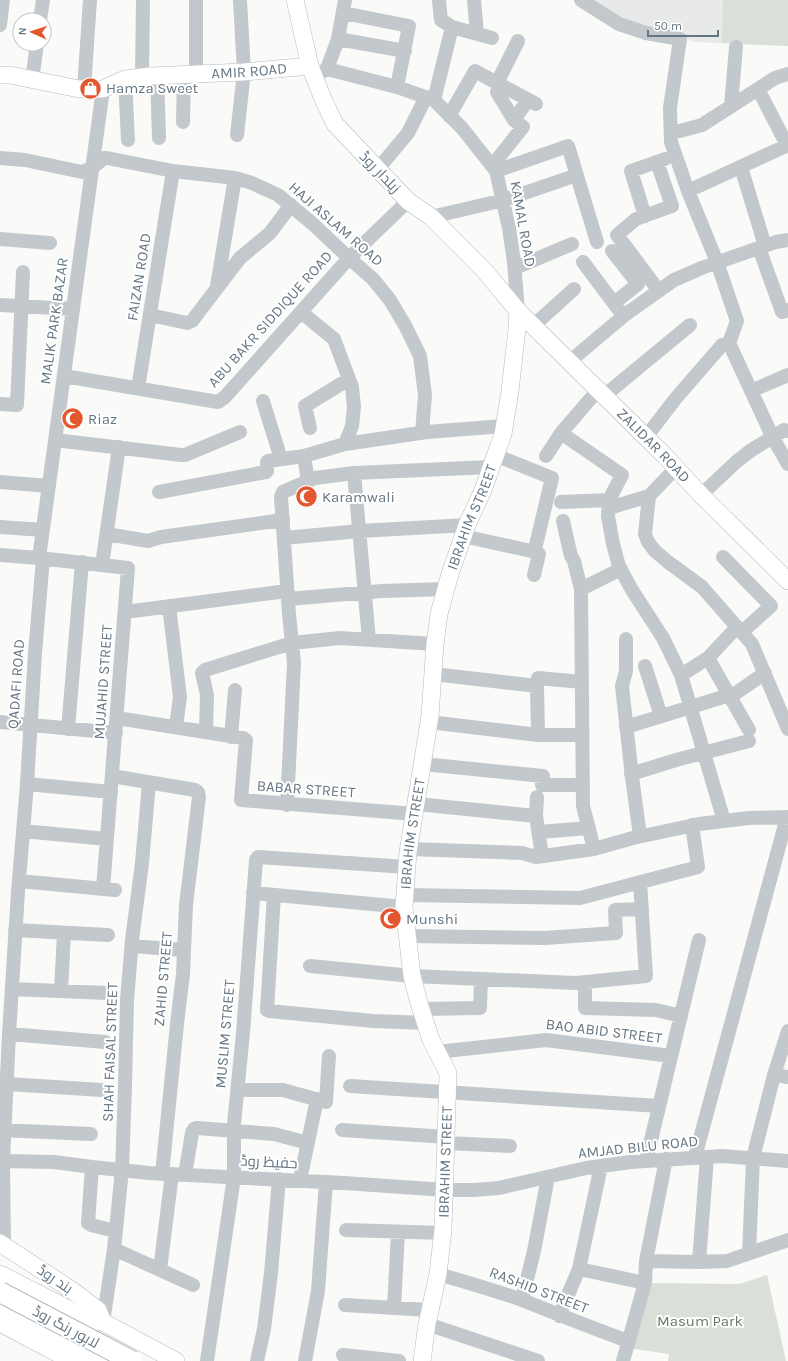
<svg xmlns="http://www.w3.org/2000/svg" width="788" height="1361" font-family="Karla,Cairo,sans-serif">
<rect width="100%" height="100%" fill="#fafaf8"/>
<path fill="#e8e9e9" d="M589,0H788V46L694,42L680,35L619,20Z"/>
<path fill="#dadfd7" d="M723,0H788V46L722,43Z
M767,1275L786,1361H668L669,1354L628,1348L645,1283L739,1284Z"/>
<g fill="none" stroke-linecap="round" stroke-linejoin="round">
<defs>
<g id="major">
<path id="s1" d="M295,0L310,66L323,99L335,124L408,201L431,217L483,269L518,311L665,456L701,495L788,581"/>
<path id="s2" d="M0,75H10L79,89H103L125,79L150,76L244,72L310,66"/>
<path d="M0,1243L73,1291L98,1310L103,1322"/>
<path d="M0,1274L92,1321L103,1322L176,1361"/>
<path d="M0,1323L72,1361"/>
<path id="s3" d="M422,1361L427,1324L438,1274L443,1230L448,1073L431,1040L419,1003L412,976L404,907L408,852L430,716L435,644L439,614L450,574L467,525L483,490L503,434L510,391L517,329L518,311"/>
</g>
<path id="highway" d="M0,1307L101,1361"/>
</defs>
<use href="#major" stroke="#b5babe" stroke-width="18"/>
<use href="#highway" stroke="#b4b9bd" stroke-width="22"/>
<path stroke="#c3c8cc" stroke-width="14" d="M196,0V74
M439,0L441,20L452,27
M474,0L477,34
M581,0L619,24L646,33L680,39L670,108L671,142L688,191L717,262L737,321L729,343L773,438L788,464
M343,13L409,26L397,87
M40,20L43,0
M0,25L3,0
M338,39L405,51
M327,69L338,39L345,0
M157,75L159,138
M315,76L327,69L397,87L434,100L462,128L496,171L509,228L514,262L518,311
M142,77L143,0
M125,79L128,140
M32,80L37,44
M497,83L518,41
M501,85L497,92L514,120
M84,89L90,0
M758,89L787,145
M434,100L452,27L492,38
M731,106L736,47
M449,116L475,71L536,104
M183,122L184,74
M671,131H680L702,125L775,78L788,74
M237,135L244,72L240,0
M0,158L25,160L82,172L93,167L104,158H107L173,171L235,178L252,183L278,195L313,224L349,258L373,279L390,300L406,327L420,356L425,395L422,433
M657,162L672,206L636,219L617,235L659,291
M492,166L523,127L514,120L528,100
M741,167L765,246
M377,170L408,133L426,97
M496,171L568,146L597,242
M688,191L788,145
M645,216L631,171L665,159
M431,217L504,200L577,175
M0,239L50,243
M759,248L782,312L788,310
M612,251L638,284L614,303
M583,262L619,310
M515,268L572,244
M217,286L235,178
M0,305L73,309
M301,312L334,339L352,387L354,407L352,426L345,444
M150,315L187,323L192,321L240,258L270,233L291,205
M533,326L574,289
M569,362L626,314L674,280L704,267L776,242L788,240
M64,376L218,402L225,397L349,258L408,201
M138,388L173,171
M598,390L561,433L622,475L609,500L608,516L613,544L619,566L632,590L663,638L681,675L724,821
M751,391L788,375
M604,396L690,325
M263,401L281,459
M0,404L17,405L23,272
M310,428L305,406L349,379
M646,437L676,398L722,345L729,343
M55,440L181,455H185L240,432
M495,455L552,478L535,549L539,554L534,575
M546,456L561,433
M354,473L369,640
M308,481L304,456L345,444L427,432L504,426
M0,482L49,486
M159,492L266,472L267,471V462L268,461L304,456
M701,495L736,462L750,451L784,430L788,431
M649,496L645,534L648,542L655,551L668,562L702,587L752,644L788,729
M561,502L609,500
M609,508L649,496L676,468
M563,521L571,556L574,561L581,589L583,806L594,849
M0,527L43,530
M107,534L148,541L161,537L283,520
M463,536L531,551L535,549
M284,538L360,531L467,525
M0,555L39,558L128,568L103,889
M723,557L771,606L742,632
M39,558L103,89
M102,565L119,447
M581,589L621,569
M288,599L382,591L446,589
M169,606L180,697L176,727
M125,612L287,591
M626,639V671L622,686L632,777L640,836
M708,658L749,730
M645,666L661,716
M433,674L537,686L538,678L582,682
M681,675L708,658L737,627
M537,686L538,735
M117,718L243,738L246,740L241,800L415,814
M0,722L116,733
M429,722L538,735H582
M626,727L736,693L765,673
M68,729L82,562
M206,732L207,695L202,673L205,670L292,643L340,638L435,644
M231,737L235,690
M423,764L543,776L542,785H583
M631,774L676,760L749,741
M112,776L195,790L198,792L199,797L186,905L183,974L177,1024L162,1174
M27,784L111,792
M537,797L536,816L542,856
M417,804L536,816
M287,805L294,663L289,614L281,497L283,492L315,478L354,473L491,467
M23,831L107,839
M539,832L589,828
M409,849L522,853L536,857L594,849L633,838L699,824L749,818L788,817
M19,881L115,890
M253,893L404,907
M274,895L267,1010L269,1011L373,1021L426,1023
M405,895L580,898L698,867L692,825
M15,930L108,935
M408,936L545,938L616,933L615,910L642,909
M132,946L184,950
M310,966L412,976L576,983L646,976L640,882
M585,983V1008L656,1010L681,1016
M12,989L107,993
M61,991L64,933
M421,1009L480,1008L481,979
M9,1034L105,1042
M437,1052L546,1040L671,1056
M774,1075L788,1077
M7,1084L102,1090
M350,1086L659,1106
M238,1090H283L326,1102L329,1056
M0,1130L91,1134
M342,1130L447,1137
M447,1143L510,1146
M695,1157L787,817
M707,1157L699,1262L727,1261L788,1240
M3,1161L54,1162L92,1167L149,1173L344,1183L445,1190H475L499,1188L586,1168L631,1162L722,1156L788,1161
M646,1161L699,940
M92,1167L88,1223L91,1225L115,1231
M185,1175L192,1133L194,1129L197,1128L274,1134L308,1143
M300,1180L317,1099
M346,1230L443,1233
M4,1244L3,1161L9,1034L18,892L27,784L35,653L43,558
M114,1249L193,1285
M749,1253L753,1158L774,1075L788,1031
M646,1261L699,1262
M579,1269L645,1283
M160,1270L172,1174
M438,1274C466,1282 494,1290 522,1300C557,1314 592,1328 628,1341
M522,1300L534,1251L548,1177
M345,1305L430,1310
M394,1308L398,1232
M559,1316L579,1269L601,1166
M103,1322L114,1249L122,1170L125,1086L127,1000L132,940L142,863L149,783
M427,1324L538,1361
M343,1355L399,1361
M207,1361L234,1177V1124L243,1033L256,860L258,857L407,867
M257,1361L264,1329L271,1273L279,1179
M305,1361L318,1291L326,1182
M623,1361L645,1283L646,1261L666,1159"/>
<use href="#major" stroke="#fff" stroke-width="17"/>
<use href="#highway" stroke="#fff" stroke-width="20"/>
<defs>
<path id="highway-bridge" d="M0,1292L132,1361"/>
</defs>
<use href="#highway-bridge" stroke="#b4b9bd" stroke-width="22" stroke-linecap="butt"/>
<use href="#highway-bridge" stroke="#fff" stroke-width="20"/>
</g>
<defs>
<symbol id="shop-disc" viewBox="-11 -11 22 22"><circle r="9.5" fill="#e4572e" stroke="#fff"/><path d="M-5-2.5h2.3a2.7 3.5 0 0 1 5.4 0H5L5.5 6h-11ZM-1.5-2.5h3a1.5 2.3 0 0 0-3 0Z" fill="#fff"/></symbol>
<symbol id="mosque-disc" viewBox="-11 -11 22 22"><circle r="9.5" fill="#e4572e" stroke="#fff"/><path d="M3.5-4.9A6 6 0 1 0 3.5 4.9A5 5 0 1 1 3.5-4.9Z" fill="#fff"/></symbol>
</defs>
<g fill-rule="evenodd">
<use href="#shop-disc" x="78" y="76" width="25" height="25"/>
<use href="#mosque-disc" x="60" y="406" width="25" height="25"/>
<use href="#mosque-disc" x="294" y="484" width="25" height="25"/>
<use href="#mosque-disc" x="378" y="906" width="25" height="25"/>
</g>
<g text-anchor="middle" stroke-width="4" stroke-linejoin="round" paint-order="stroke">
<g font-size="15" fill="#657683" stroke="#fff">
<text dy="5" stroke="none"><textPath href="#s2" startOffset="253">AMIR ROAD</textPath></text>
<text transform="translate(380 172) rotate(46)" y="5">زیلدار روڈ</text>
<text transform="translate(336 224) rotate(41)" y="5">HAJI ASLAM ROAD</text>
<text transform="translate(523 224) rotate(80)" y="5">KAMAL ROAD</text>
<text transform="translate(139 277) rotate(-81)" y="5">FAIZAN ROAD</text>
<text transform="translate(270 319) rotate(-48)" y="5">ABU BAKR SIDDIQUE ROAD</text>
<text transform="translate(54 321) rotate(-82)" y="5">MALIK PARK BAZAR</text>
<text dy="5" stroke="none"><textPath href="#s1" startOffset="584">ZALIDAR ROAD</textPath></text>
<text dy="5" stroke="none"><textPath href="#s3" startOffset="861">IBRAHIM STREET</textPath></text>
<text transform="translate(103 682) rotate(-86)" y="5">MUJAHID STREET</text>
<text transform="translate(16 684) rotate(-86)" y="5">QADAFI ROAD</text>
<text transform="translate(306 789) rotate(4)" y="5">BABAR STREET</text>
<text dy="5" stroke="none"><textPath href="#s3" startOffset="537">IBRAHIM STREET</textPath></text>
<text transform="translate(163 979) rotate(-85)" y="5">ZAHID STREET</text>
<text transform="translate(604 1031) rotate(7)" y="5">BAO ABID STREET</text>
<text transform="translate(225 1034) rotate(-85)" y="5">MUSLIM STREET</text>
<text transform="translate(110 1052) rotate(-88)" y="5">SHAH FAISAL STREET</text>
<text transform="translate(638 1147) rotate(-6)" y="5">AMJAD BILU ROAD</text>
<text transform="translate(269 1162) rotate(3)" y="5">حفیظ روڈ</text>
<text dy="5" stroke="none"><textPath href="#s3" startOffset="201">IBRAHIM STREET</textPath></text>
<text transform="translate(55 1279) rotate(34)" y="5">بند روڈ</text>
<text transform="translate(539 1290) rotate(21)" y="5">RASHID STREET</text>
<text transform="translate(66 1327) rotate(28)" y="5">لاہور رنگ روڈ</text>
</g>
<g font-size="15" fill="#657683" stroke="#fff" text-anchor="start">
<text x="106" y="93">Hamza Sweet</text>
<text x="88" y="424">Riaz</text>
<text x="322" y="502">Karamwali</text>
<text x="406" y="924">Munshi</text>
</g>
<g font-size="15" fill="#687a64" stroke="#fff">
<text x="700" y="1326">Masum Park</text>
</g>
</g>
<g transform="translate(32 32) rotate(273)"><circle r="19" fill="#ffffff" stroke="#c1c8cd"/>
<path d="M0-3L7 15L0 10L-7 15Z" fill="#e4572e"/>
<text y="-6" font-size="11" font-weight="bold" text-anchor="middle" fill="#657683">N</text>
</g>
<path d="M648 30v6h70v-6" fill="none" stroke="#657683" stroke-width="2"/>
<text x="654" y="30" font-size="12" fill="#657683" stroke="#ffffff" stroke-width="3" paint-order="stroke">50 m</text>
</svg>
